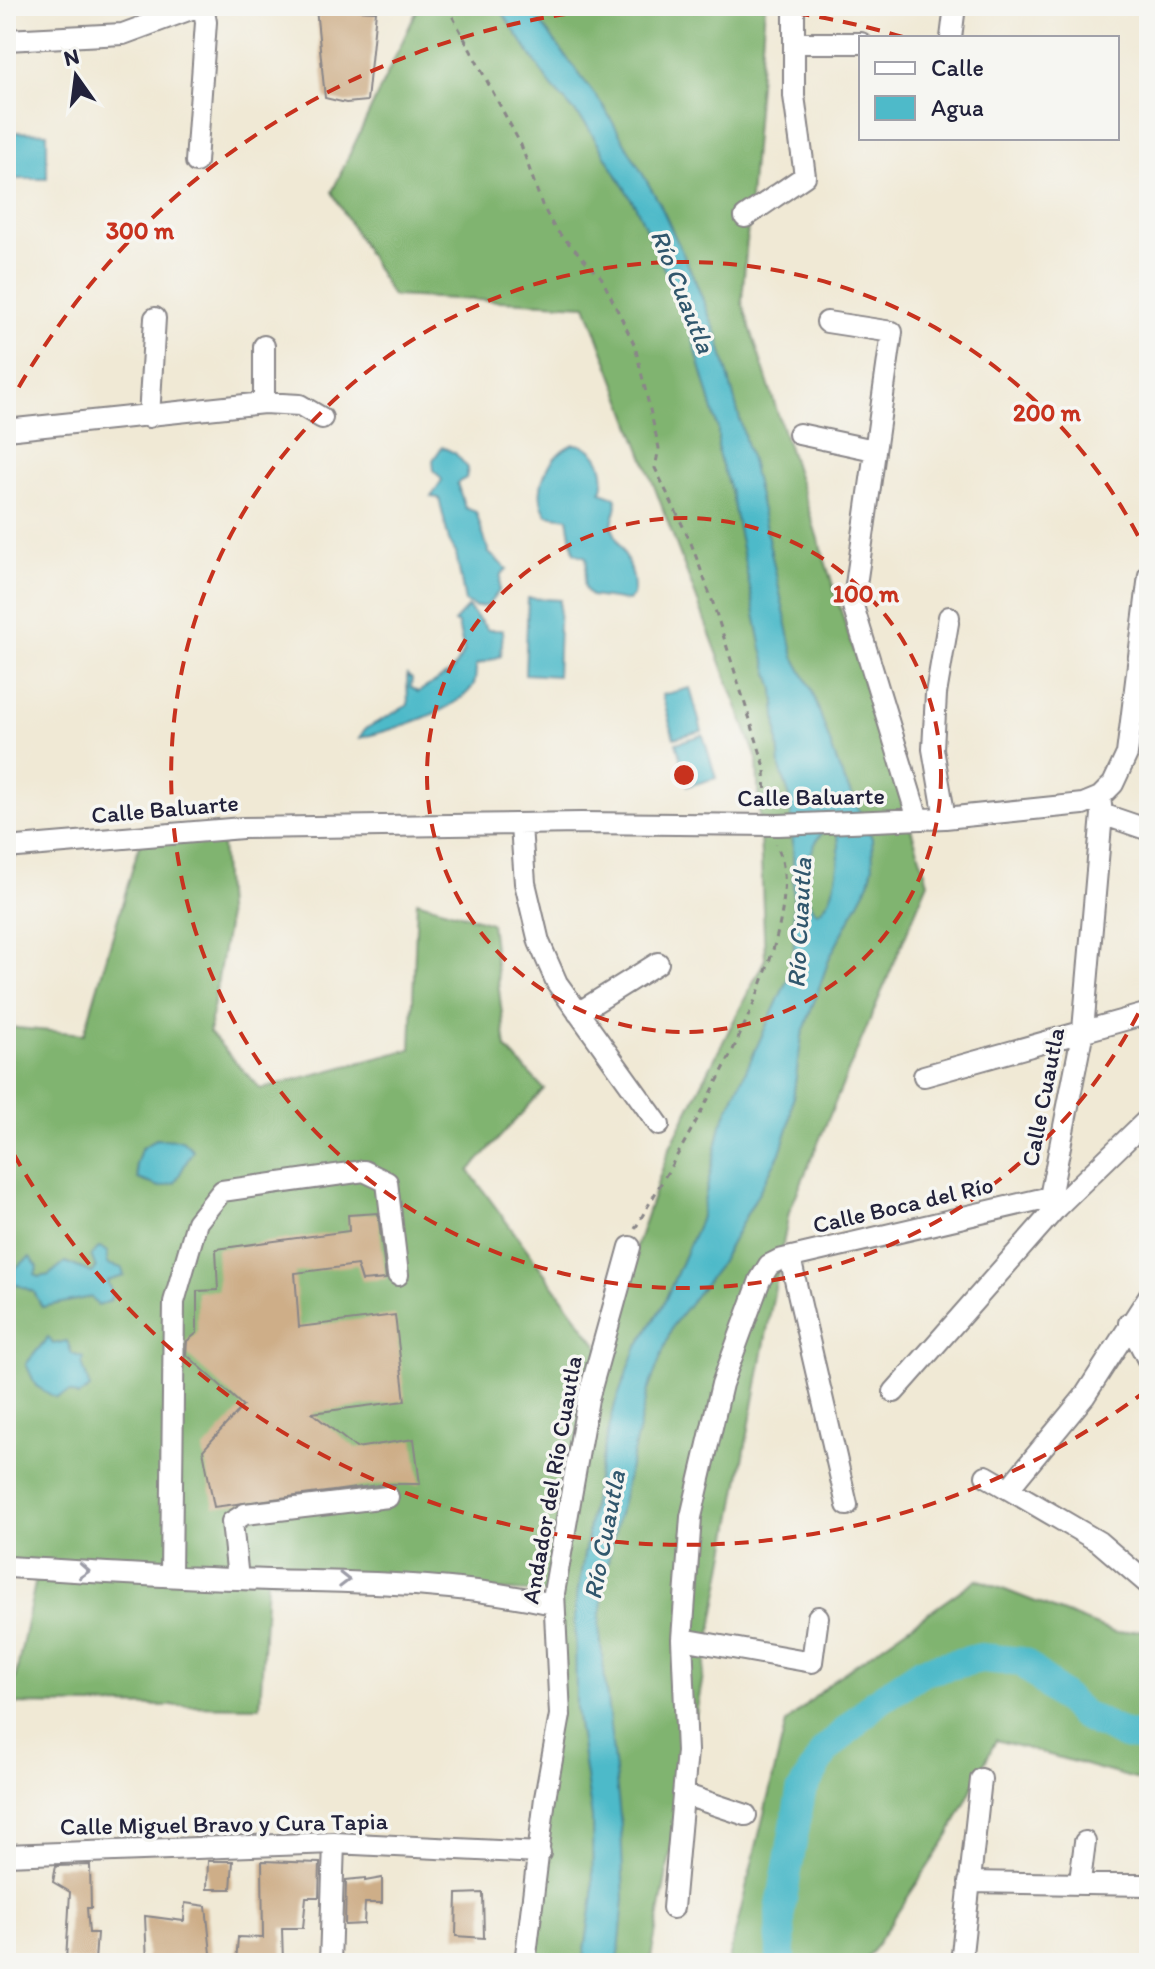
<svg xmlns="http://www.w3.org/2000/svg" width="1155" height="1969" font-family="Itim,sans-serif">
<rect width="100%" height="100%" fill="#f6f6f2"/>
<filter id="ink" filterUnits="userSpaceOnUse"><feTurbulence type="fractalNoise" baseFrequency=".0125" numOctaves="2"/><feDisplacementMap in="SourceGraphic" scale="16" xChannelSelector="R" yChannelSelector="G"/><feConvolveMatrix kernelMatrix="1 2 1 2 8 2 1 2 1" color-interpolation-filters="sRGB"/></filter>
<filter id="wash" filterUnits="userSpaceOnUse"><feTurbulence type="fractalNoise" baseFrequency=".006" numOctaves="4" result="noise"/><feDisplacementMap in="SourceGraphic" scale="32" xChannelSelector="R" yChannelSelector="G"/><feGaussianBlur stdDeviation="1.8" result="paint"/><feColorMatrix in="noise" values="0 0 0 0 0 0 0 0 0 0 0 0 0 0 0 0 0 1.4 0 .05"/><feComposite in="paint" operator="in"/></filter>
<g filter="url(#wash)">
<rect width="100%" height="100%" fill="#f0e9d5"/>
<path fill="#80b46f" stroke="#516b55" stroke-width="2" d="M419,6H765L742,302L928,882L789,1212L650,1963H525L554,1748V1593L267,1580L260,1707L10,1704L38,1569L6,1566V1027L84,1034L142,836L221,829L227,926L209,1032L260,1089L411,1049L417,901L491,923L506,1048L544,1089L469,1171L601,1350L669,1149L765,959L757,759L586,305L392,296L332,192Z
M977,1579L1115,1633L1149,1629V1783L996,1740L949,1835L864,1963H728L786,1723L835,1679Z"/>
<path fill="#4ebac9" stroke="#386e82" stroke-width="2" fill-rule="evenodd" d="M498,6H528L604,107L660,204L694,278L718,337L752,465L794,657L811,688L840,771L872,838L873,866L869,883L830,957L802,1036L789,1125L780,1153L718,1267L673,1325L647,1393L607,1566L599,1626L621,1826L624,1899L618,1963H583L593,1896L592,1818L576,1709L575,1608L596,1484L615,1404L636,1349L663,1305L700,1220L721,1125L789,976L794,951L793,845L790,797L780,768L774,690L762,649L731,493L718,453V429L687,319L636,207L586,124L552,87ZM828,828L837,833C843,850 836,906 816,912C798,897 808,839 828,828Z
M12,132L47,133V179H12Z
M574,444C599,446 608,471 601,492L615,497C621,509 609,518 613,529C621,553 638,570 633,596L628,601L591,596C577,584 590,572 586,557L574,553L568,518L547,515C530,492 549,453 574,444Z
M442,447L455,453L468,468L466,478L457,483L465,508L476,512L489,553L507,569L501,574L499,591L487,606L475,607L465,602L456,553L449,541L439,498L431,497L442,480L434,470L433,460Z
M528,598L560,600L557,676L525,674Z
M468,607L488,630H503L501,656L476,665C476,671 476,678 474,684C460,711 388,731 359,738L365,729L408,705L407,675L412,679L411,687L418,692L451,672L464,652L458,624L454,622Z
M690,688L702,731L674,738L662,695Z
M703,735L716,778L688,786L676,743Z
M156,1139L182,1140L193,1150L175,1183L160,1187L138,1179L136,1165L141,1149Z
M100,1247L107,1252V1264L122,1268L124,1276L107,1281L112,1294L110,1301L98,1306L91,1297L42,1307L34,1292L13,1283L15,1268L30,1257L38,1267L35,1274L39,1277L49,1275L65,1262L92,1273L96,1268L91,1255Z
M48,1337L53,1344L67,1341L72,1354L84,1358L82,1363L90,1388L78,1396L70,1392L56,1398L36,1386L26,1364Z"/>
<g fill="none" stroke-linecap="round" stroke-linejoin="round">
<path stroke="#4ebac9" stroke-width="30" d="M781,1963L780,1911L801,1792L825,1751L875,1703L923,1671L981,1658L1023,1662L1083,1715L1125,1735L1149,1737"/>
</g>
<g id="blocks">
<path fill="#ceae88" d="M316,8L376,11L367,101L346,103L325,98Z
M378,1213L386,1279L362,1281L357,1265L295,1273L299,1327L395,1315L405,1401L312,1413L356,1448L414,1439L420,1484H386L214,1507L203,1450L243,1406L186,1354L187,1341L197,1333V1291L218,1290L216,1249L349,1231L348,1215Z
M208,1861H233L231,1889H207Z
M262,1861L320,1863L319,1897H306L303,1928H282L283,1963H236L238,1937L263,1938Z
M90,1865L91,1908H87L89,1933H97L95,1961H66L70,1892L53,1882L56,1866Z
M365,1878V1881L382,1878V1903H365L364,1924L345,1925L346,1880Z
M483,1893L484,1938L456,1936L457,1894Z
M185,1903L206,1906L212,1963H147L145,1916L184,1921Z"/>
</g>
</g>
<g filter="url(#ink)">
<use href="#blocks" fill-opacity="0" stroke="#898688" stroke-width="2"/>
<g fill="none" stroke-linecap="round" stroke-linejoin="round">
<defs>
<path id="minor" d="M951,38L955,6
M6,40L123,34L199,6
M795,43H861
M196,162L206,22L203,6
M745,217L805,176L794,96V6
M827,322L892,332L853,606L918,819
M264,346V403
M149,417L155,318
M6,430L264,403L300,405L322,418
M799,434L874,450
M1102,814L1149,830
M945,818L933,749L936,694L949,617
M521,826L525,883L539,942L557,983L659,1125
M6,848L242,828L581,823L779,825L945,818L1083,804L1100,797L1113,784L1127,754L1149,575
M578,1013L658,963
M924,1076L1149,1013
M1057,1206L1050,1197L1083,1030L1102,814L1100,797
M790,1258L847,1505
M1129,1323L1149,1362
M894,1392L1057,1207L1149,1118
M986,1476L1099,1542L1148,1584
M1010,1487L1084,1397L1149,1296
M6,1567C83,1571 160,1577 238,1579C348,1583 444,1580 553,1604
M171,1576L174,1302L197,1222L222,1191L364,1171L387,1182L398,1275
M238,1579L232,1522L245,1514L388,1497
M682,1639L812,1662L818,1617
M683,1794L746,1815
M6,1855L334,1843L540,1853
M1080,1881L1085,1842
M969,1882L1149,1885
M673,1908L687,1751L682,1639L691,1517L722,1384L760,1280L769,1265L779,1260L1050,1197
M330,1963L334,1843
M525,1963L545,1798L560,1715L554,1593L588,1399L630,1247
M961,1963L981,1779"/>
</defs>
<use href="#minor" stroke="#898688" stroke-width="24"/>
<path stroke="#898688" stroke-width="3" stroke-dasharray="6 6" stroke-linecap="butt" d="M447,6L521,145L542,205L555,229L601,277L635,346L659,448L655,468L691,543L712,600L765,767L766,807
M635,1229C678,1151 820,928 776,844"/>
<use href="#minor" stroke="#fff" stroke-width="20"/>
</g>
<defs><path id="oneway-chevron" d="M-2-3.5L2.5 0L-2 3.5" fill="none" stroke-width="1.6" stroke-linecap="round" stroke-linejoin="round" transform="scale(2)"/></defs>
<g stroke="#9c9ca7">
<use href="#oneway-chevron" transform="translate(84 1571) rotate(3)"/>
<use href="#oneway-chevron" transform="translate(344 1580) rotate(1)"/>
</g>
</g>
<g fill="none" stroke="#c8321e" stroke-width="4" stroke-dasharray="14 10">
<circle cx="684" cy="775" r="257"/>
<path d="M1149 992A513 513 0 1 1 1149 558"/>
<path d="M1147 1390A770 770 0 0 1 7 1142M7 408A770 770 0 0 1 644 6M724 6A770 770 0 0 1 903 37"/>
</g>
<g text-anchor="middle" stroke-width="7" stroke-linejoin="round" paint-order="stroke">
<g font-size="24" fill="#22223b" stroke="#f6f6f2">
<text transform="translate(811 797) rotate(-1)" y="8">Calle Baluarte</text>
<text transform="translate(165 809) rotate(-5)" y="8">Calle Baluarte</text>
<text transform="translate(1043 1097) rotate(-79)" y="8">Calle Cuautla</text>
<text transform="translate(903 1205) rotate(-13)" y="8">Calle Boca del Río</text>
<text transform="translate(552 1480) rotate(-80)" y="8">Andador del Río Cuautla</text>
<text transform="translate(224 1824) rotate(-1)" y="8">Calle Miguel Bravo y Cura Tapia</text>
</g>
<g font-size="26" font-style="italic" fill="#31576d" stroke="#f6f6f2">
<text transform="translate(683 291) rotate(68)" y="9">Río Cuautla</text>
<text transform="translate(799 923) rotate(-87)" y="9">Río Cuautla</text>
<text transform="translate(604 1535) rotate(-79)" y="9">Río Cuautla</text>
</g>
</g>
<circle cx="684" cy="775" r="12" fill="#c8321e" stroke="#f6f6f2" stroke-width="4"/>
<g font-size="24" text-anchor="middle" font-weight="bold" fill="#c8321e" stroke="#f6f6f2" stroke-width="7" stroke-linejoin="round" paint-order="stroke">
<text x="140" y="239">300 m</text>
<text x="1047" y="421">200 m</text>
<text x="866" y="602">100 m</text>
</g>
<rect width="1155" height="1969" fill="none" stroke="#f6f6f2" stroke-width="32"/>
<rect x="859" y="36" width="260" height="104" fill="#f6f6f2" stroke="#a1a1a9" stroke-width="2"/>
<rect x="875" y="62" width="40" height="12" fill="#ffffff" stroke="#a1a1a9" stroke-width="2"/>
<text x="931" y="76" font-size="24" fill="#22223b">Calle</text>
<rect x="875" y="96" width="40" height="24" fill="#4ebac9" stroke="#a1a1a9" stroke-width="2"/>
<text x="931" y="116" font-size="24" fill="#22223b">Agua</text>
<g transform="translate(76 76) rotate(346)" stroke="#f6f6f2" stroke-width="6" paint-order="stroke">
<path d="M0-6L14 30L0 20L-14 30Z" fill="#22223b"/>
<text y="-12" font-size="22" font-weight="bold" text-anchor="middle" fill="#22223b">N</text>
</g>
</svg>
